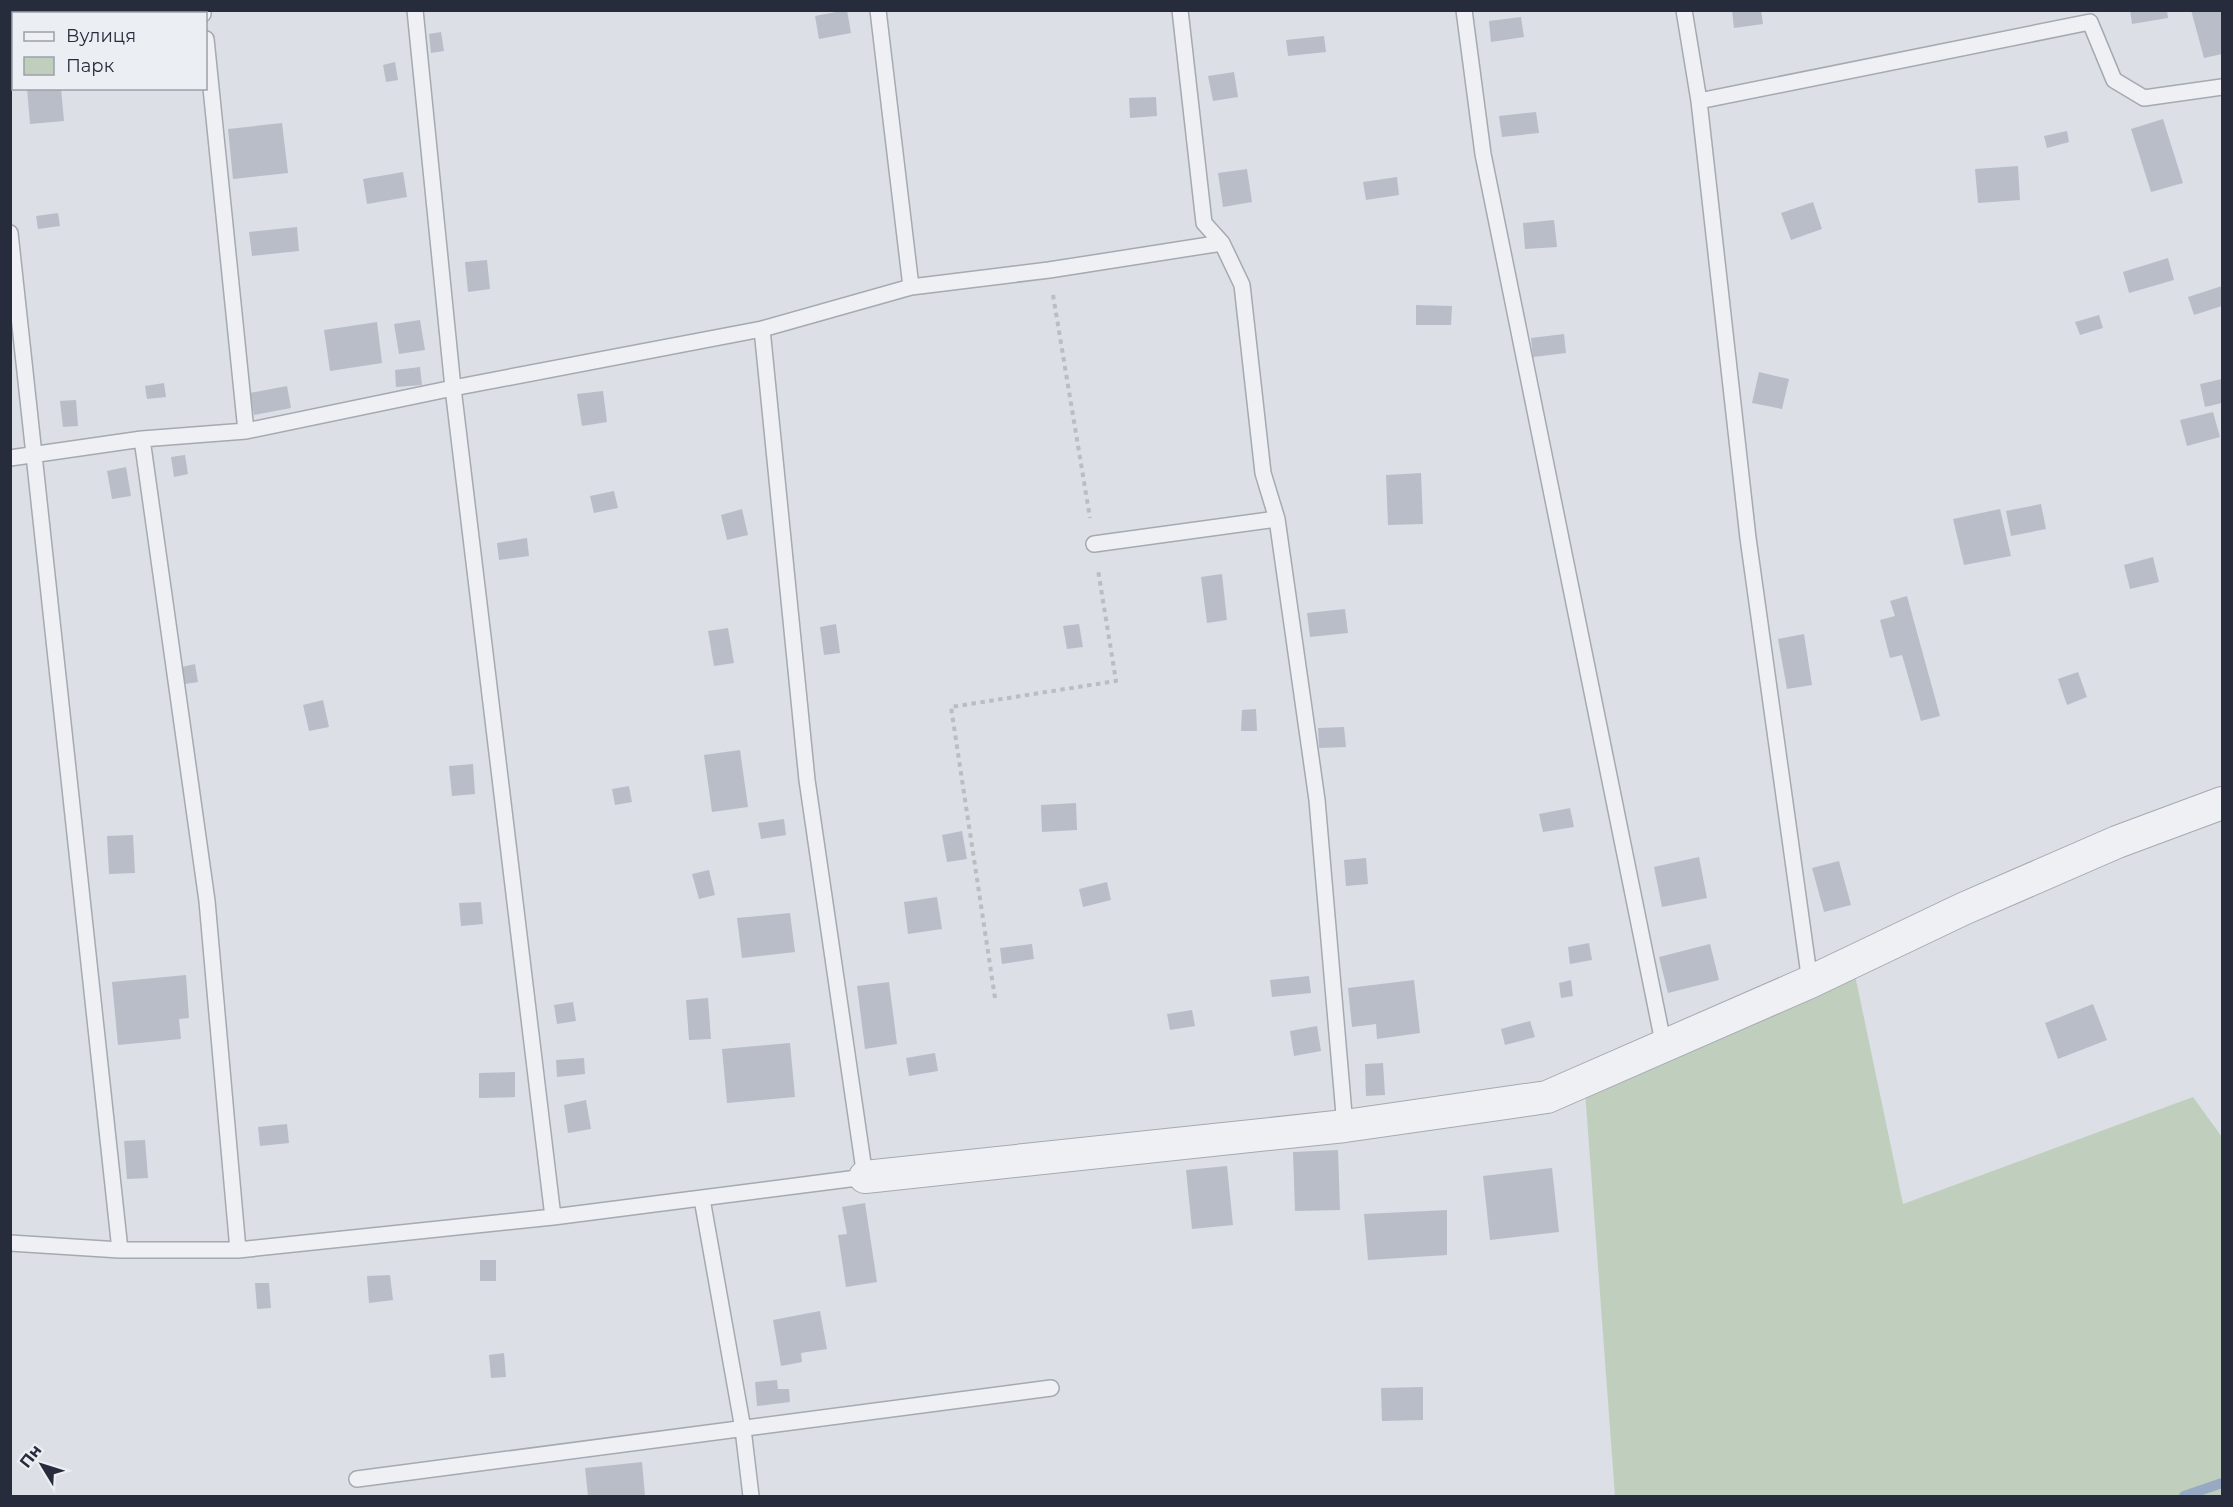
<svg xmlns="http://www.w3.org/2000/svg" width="2233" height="1507" font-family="Montserrat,sans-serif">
<rect width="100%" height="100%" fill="#dcdfe5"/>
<path fill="#c0cfbd" d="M1855,975L1903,1204L2193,1097L2222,1137V1496H1615L1585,1091Z"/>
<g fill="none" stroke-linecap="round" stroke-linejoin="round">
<path stroke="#98a9c4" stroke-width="10" d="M2184,1496L2222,1483"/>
</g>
<path fill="#b9bdc8" d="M847,10L851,33L819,39L815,16Z
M1732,10H1761L1763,24L1734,28Z
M2130,10H2167L2168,18L2132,24Z
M2191,10H2222V54L2204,58Z
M1521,17L1524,37L1491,42L1489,21Z
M441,32L444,51L431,53L429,34Z
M1324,36L1326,52L1288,56L1286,40Z
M395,62L398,80L386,82L383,65Z
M1234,72L1238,97L1213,101L1208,76Z
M27,88H61L64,121L30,124Z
M1156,97L1157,116L1130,118L1129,98Z
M1536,112L1539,133L1502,137L1499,116Z
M2163,119L2183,183L2151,192L2131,129Z
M282,123L288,173L233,179L228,129Z
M2067,131L2069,142L2047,148L2044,136Z
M2018,166L2020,200L1978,203L1975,169Z
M1247,169L1252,202L1223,207L1218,173Z
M403,172L407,197L367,204L363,179Z
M1397,177L1399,195L1366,200L1363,182Z
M1813,202L1822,229L1791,240L1781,213Z
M58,213L60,226L38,229L36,216Z
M1554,220L1557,247L1525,249L1523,223Z
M297,227L299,251L252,256L249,232Z
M2168,258L2174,280L2129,293L2123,272Z
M487,260L490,289L468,292L465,262Z
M2222,286V306L2194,315L2188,297Z
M1416,305L1452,306L1451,325H1416Z
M2099,315L2103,328L2080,335L2075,322Z
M420,320L425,350L399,354L394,324Z
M377,322L382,363L330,371L324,330Z
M1564,334L1566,353L1533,357L1531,338Z
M420,367L422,385L396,387L395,370Z
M1759,372L1789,379L1782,409L1752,403Z
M2222,379V403L2205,407L2200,384Z
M164,383L166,397L147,399L145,386Z
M287,386L291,408L254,415L250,393Z
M603,391L607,422L582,426L577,394Z
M76,400L78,426L63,427L60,401Z
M2213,412L2220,437L2187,446L2180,420Z
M185,455L188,474L174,477L171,457Z
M126,467L131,496L112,499L107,471Z
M1421,473L1423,524L1388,525L1386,475Z
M614,491L618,508L594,513L590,496Z
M2041,504L2046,529L2011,536L2006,511Z
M742,509L748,535L727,540L721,515Z
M2000,509L2011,556L1964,565L1953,519Z
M527,538L529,556L499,560L497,543Z
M2153,557L2159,582L2130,589L2124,565Z
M1222,574L1227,620L1207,623L1201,577Z
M1907,596L1940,716L1921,721L1902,655L1890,658L1880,620L1895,616L1890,601Z
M1345,609L1348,633L1310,637L1307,613Z
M836,624L840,653L824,655L820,627Z
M1079,624L1083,647L1067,649L1063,626Z
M728,628L734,663L714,666L708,631Z
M1804,634L1812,685L1787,689L1778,639Z
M195,664L198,682L185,684L182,667Z
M2078,672L2087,697L2067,705L2058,679Z
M323,700L329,727L309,731L303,705Z
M1256,709L1257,731H1241L1242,710Z
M1344,727L1346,747L1319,748L1318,728Z
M740,750L748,807L712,812L704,755Z
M473,764L475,794L452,796L449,766Z
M629,786L632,802L615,805L612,789Z
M1076,803L1077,830L1042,832L1041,805Z
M1570,808L1574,827L1543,832L1539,814Z
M784,819L786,835L761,839L758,823Z
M962,831L967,859L947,862L942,835Z
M133,835L135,873L109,874L107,836Z
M1699,857L1707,898L1662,907L1654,867Z
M1366,858L1368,884L1346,886L1344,860Z
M1839,861L1851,905L1824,912L1812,868Z
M709,870L715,895L699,899L692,874Z
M1107,882L1111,900L1083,907L1079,889Z
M937,897L942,929L908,934L904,902Z
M481,902L483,924L461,926L459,903Z
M790,913L795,952L742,958L737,918Z
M1589,943L1592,960L1570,964L1568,947Z
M1032,944L1034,959L1002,964L1000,948Z
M1710,944L1719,980L1668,993L1659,957Z
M186,975L189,1018L179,1019L181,1039L118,1045L112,982Z
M1309,976L1311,993L1272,997L1270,980Z
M1414,980L1420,1033L1377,1039L1376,1024L1352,1027L1348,988Z
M1571,980L1573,996L1561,998L1559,983Z
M889,982L897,1044L865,1049L857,986Z
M708,998L711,1039L689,1040L686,1000Z
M573,1002L576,1021L557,1024L554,1005Z
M2093,1004L2107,1040L2058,1059L2045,1023Z
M1192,1010L1195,1026L1170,1030L1167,1014Z
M1530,1021L1535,1037L1505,1045L1501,1029Z
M1317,1026L1321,1051L1294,1056L1290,1031Z
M790,1043L795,1097L727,1103L722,1049Z
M935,1053L938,1071L909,1076L906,1058Z
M584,1058L585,1074L557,1077L556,1060Z
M1383,1063L1385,1095L1366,1096L1365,1064Z
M515,1072V1097L479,1098V1073Z
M586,1100L591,1129L568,1133L564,1105Z
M287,1124L289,1143L260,1146L258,1127Z
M145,1140L148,1178L127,1179L124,1141Z
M1338,1150L1340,1210L1295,1211L1293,1152Z
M1227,1166L1233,1225L1192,1229L1186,1170Z
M1552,1168L1559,1232L1490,1240L1483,1176Z
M865,1203L877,1282L846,1287L838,1235L847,1234L842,1207Z
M1447,1210V1255L1368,1260L1364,1214Z
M480,1260H496V1281H480Z
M390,1275L393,1300L369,1303L367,1276Z
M255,1283H269L271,1308L257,1309Z
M820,1311L827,1349L801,1353L802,1362L781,1366L773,1320Z
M504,1353L506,1377L491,1378L489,1355Z
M777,1380L778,1389H789L790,1402L757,1406L755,1382Z
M1423,1387V1420L1382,1421L1381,1388Z
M642,1462L645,1496H588L585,1468Z"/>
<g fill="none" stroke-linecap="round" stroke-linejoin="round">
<defs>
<path id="lane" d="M203,10V14
M415,10L453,388L553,1217
M878,10L911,287
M1180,10L1204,223L1222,243L1242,285L1263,473L1277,519L1317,800L1345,1126
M1464,10L1483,154L1664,1047
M1684,10L1699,101L1748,538L1810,982
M206,39L246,431
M1699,101L2090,22L2114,80L2144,98L2222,87
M10,233L120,1250
M142,439L207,901L238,1250
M10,458L142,439L246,431L453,388L762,329L911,287L1049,270L1222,243
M1094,544L1277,519
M702,1199L743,1429L751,1496
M10,1243L120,1250H238L553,1217L865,1177L807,780L762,329
M357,1479L1051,1388"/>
<path id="street" d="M865,1177L1345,1126L1547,1097L1810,982L1963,909L2117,842L2222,803"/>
</defs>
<use href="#lane" stroke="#a5a9b2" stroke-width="18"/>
<use href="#street" stroke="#a5a9b2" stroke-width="34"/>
<path stroke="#babdc4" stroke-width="4" stroke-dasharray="4.5 4.5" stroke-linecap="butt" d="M1053,295L1090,518
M995,998L951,707L1116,681L1098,570"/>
<use href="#lane" stroke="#eef0f4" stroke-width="15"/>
<use href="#street" stroke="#eef0f4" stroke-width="32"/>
</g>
<rect width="2233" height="1507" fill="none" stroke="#262c3b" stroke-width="24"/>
<rect x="12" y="12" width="195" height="78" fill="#ebeef3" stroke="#9ca0a9" stroke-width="1.5"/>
<rect x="24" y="32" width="30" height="9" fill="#eef0f4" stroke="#9ca0a9" stroke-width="1.5"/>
<text x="66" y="42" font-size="18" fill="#262c3b">Вулиця</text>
<rect x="24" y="57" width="30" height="18" fill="#c0cfbd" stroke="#9ca0a9" stroke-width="1.5"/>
<text x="66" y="72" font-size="18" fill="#262c3b">Парк</text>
<g transform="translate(42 1465) rotate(308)" stroke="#ebeef3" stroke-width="4.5" paint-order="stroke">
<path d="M0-4.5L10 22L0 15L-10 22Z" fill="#262c3b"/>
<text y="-9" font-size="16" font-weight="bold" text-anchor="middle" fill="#262c3b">Пн</text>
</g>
</svg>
